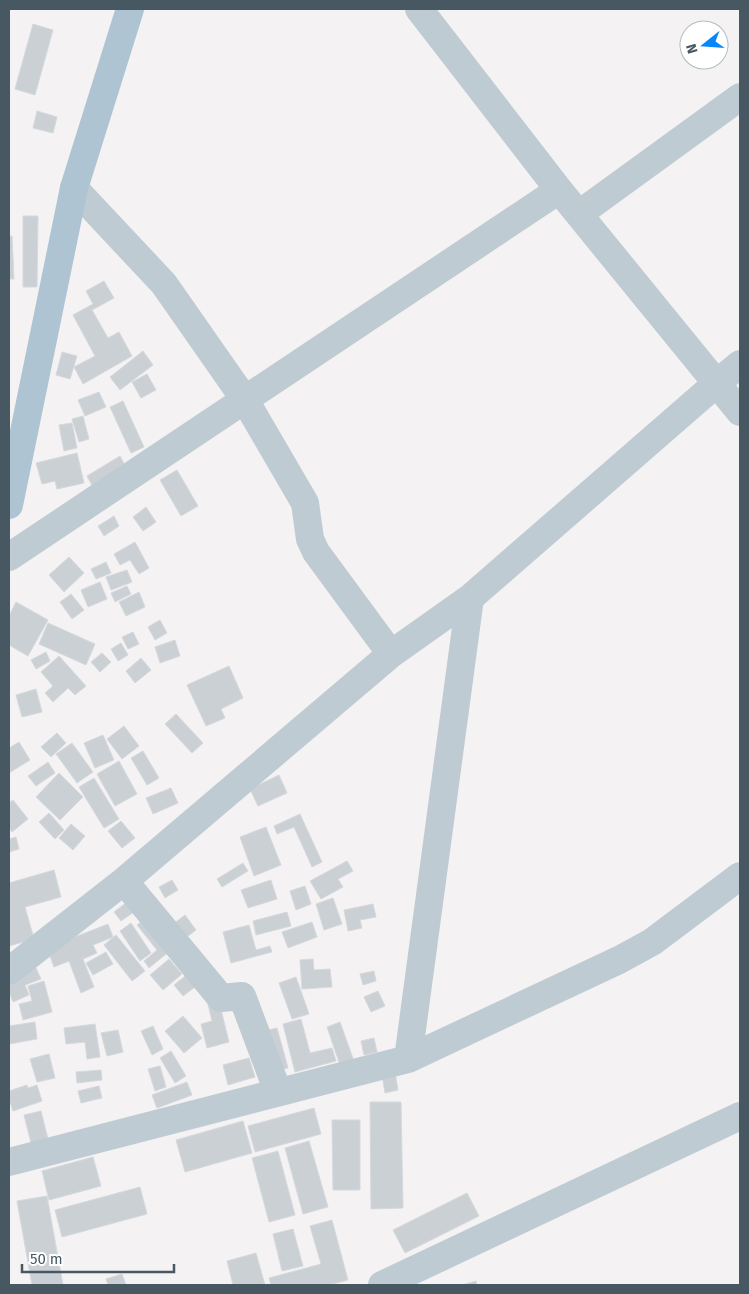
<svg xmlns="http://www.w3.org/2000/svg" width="749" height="1294" font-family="'Fira Sans',sans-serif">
<rect width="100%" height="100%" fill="#f4f2f2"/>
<path fill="#cbd0d5" stroke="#d5d9de" d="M33,24L53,30L35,95L15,89Z
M37,111L57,117L53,133L33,128Z
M23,216H38L37,287H23Z
M9,236H12L14,279H9Z
M104,281L114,298L92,310L108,338L119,332L132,356L83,384L74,367L95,356L73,315L93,304L86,291Z
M143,351L153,365L120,390L110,377Z
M62,352L77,356L70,379L56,375Z
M147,374L156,390L141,398L132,382Z
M99,392L106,407L85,416L78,400Z
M123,401L144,447L131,453L110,407Z
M83,416L89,439L79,442L72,419Z
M72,423L77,448L64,451L59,425Z
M77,453L84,483L57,489L55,481L42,484L36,463Z
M120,456L128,471L95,491L87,476Z
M177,470L198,506L181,516L160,480Z
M146,507L156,522L143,531L133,517Z
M114,516L119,526L104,536L98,526Z
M135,542L149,568L139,574L130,560L120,565L114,554Z
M69,557L84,573L64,592L49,575Z
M106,562L111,573L96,579L91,569Z
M127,570L132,582L111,590L106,577Z
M100,582L107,599L88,607L81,590Z
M127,586L131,594L115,602L111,593Z
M139,592L145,607L126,616L119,602Z
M71,594L84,610L72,619L60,602Z
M16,602L48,620L28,656L9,645V616Z
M160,620L167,633L155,640L148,627Z
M48,623L95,644L86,665L39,644Z
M133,632L139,644L128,649L122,637Z
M175,640L180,656L160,663L155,647Z
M121,643L128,655L118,661L111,649Z
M46,652L50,661L36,669L31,660Z
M102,653L111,662L100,672L91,662Z
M59,656L86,686L75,695L68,688L53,702L45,693L53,686L41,672Z
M141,658L151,670L135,683L126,671Z
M229,666L243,698L221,709L225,718L206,726L187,685Z
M36,689L42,712L22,717L16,695Z
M176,714L203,743L192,753L165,724Z
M124,726L139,746L122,759L107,739Z
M57,733L66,743L51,757L41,747Z
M103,735L114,760L95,768L84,743Z
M19,742L30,760L9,773V748Z
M72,743L93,772L77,783L56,754Z
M143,751L159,778L147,785L131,758Z
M119,761L137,794L115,806L97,774Z
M48,762L55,773L36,786L28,776Z
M59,773L83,797L60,820L36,797Z
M279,775L287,793L258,806L250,789Z
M94,778L119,819L104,828L79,787Z
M171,788L178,803L153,814L146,798Z
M13,800L28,819L12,832L9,828V803Z
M49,813L64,830L55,839L39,822Z
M300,814L322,862L312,867L294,827L277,834L274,826Z
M121,821L135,838L122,848L108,831Z
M71,824L85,836L73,850L59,838Z
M266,827L281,865L254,876L240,837Z
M16,837L19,849L9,852V839Z
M347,861L353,871L338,879L343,887L321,899L310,881Z
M243,863L248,871L222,887L217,879Z
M54,870L61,897L25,907L34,939L9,946V883Z
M172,880L178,890L165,898L159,887Z
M271,880L277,899L248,908L241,890Z
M305,886L311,904L296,910L290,891Z
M333,898L342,924L324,930L316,904Z
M131,899L138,909L121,921L114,912Z
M373,904L376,917L360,920L362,928L348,931L344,910Z
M287,912L291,926L256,935L253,921Z
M185,915L196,930L175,946L164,931Z
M146,918L171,950L149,968L144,961L157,950L137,925Z
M312,922L317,937L288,948L282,932Z
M131,923L151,953L140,961L120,931Z
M108,924L113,937L93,945L97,953L83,959L94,987L81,993L69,961L54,967L47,948Z
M249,925L256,950L270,946L272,952L231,963L223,932Z
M116,935L145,971L132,981L104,945Z
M106,952L113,964L93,975L86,963Z
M169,959L182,974L163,990L150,975Z
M313,959L314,970L330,969L332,987L302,989L300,960Z
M35,966L41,979L25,985L29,995L13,1002L9,992V978Z
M374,971L376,981L363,985L360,974Z
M189,973L198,985L183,996L174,985Z
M296,977L309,1014L292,1019L279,983Z
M44,981L52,1012L23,1020L19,1004L32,1001L28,986Z
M378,991L385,1006L371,1012L364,997Z
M218,997L229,1042L207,1048L201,1024L212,1021L207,1000Z
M183,1016L202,1038L184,1053L165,1031Z
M301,1019L310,1053L332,1048L336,1061L295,1072L283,1024Z
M35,1022L37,1039L9,1044V1026Z
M340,1022L355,1064L341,1068L327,1027Z
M95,1024L100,1057L87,1059L85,1042L66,1044L64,1028Z
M153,1026L163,1049L152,1055L141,1031Z
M277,1028L288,1068L274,1071L264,1031Z
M118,1030L123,1052L107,1056L101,1033Z
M374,1038L377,1052L364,1055L361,1041Z
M171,1051L186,1076L175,1083L160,1058Z
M49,1054L55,1078L37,1082L30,1059Z
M249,1058L255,1077L228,1085L223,1065Z
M160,1066L166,1087L155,1091L148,1069Z
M101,1070L102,1080L77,1083L76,1072Z
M395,1072L398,1090L385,1093L382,1075Z
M187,1082L192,1095L157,1108L152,1095Z
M27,1085L28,1088L37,1085L42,1101L13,1111L9,1099V1091Z
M99,1086L102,1098L81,1103L78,1091Z
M370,1102H401L403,1208L371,1209Z
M314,1108L321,1134L255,1152L248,1126Z
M41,1111L48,1139L31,1143L24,1115Z
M332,1120H360V1190H333Z
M243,1121L252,1153L185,1172L176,1140Z
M309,1141L328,1207L303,1214L285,1148Z
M278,1151L295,1215L269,1222L252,1158Z
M93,1157L101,1186L49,1200L42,1171Z
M140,1187L147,1214L62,1237L55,1210Z
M467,1193L479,1216L405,1253L393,1230Z
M47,1196L63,1285H32L17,1201Z
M332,1220L348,1280L329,1285H271L269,1278L321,1264L310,1226Z
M293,1229L303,1266L282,1271L273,1234Z
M256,1253L265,1285H233L227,1261Z
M122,1274L126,1285H108L106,1279Z
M476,1281L477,1285H462Z"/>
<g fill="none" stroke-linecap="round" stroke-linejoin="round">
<path stroke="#bfcbd3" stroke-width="28" d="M419,9L559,190L740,412
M74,188L164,284L245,400L305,503L310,539L316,552L391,654
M579,214L740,97
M9,557L559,190
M124,881L221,998L242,996L278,1092
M9,971L124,881L391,654L470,598L717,383L740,364
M408,1059L470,598
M9,1162L408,1059L619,960L652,942L740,876
M382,1285L740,1116"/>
<path stroke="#afc4d3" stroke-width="28" d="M9,505L74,188L130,9"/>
</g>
<rect width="749" height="1294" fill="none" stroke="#475862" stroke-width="20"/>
<g transform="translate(704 45) rotate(253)"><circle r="24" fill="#ffffff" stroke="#b5bcc0"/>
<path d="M0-4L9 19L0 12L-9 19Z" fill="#0786f9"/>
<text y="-8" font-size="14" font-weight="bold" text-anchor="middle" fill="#475862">N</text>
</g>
<path d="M22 1264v8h152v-8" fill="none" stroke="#475862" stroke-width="2.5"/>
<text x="30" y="1264" font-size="15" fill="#475862" stroke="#ffffff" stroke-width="4" paint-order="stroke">50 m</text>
</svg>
